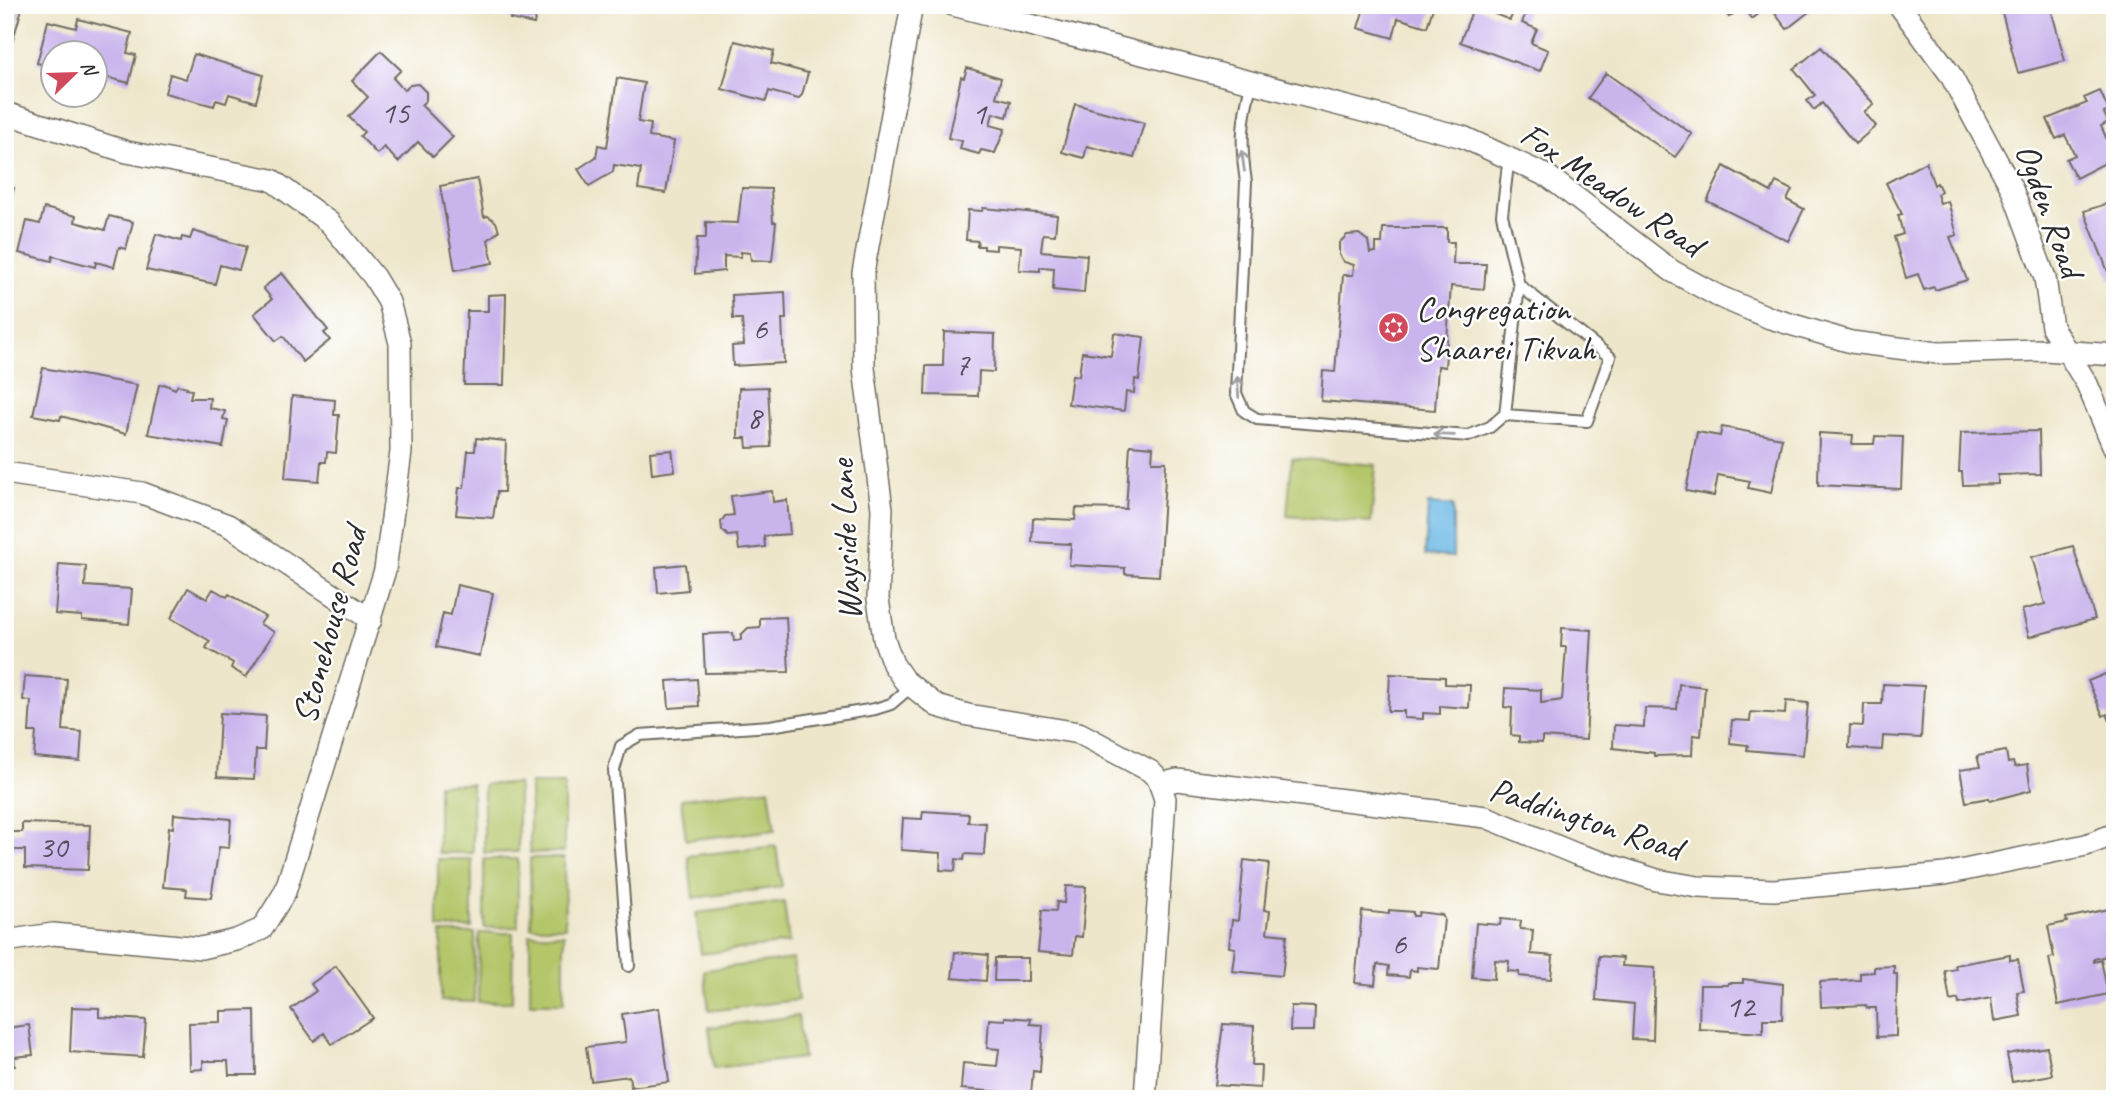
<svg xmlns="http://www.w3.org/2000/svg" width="2120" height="1104" font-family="Caveat,sans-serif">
<rect width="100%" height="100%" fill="#fff"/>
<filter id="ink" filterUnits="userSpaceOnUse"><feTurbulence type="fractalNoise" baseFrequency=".0143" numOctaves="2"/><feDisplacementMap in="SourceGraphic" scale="14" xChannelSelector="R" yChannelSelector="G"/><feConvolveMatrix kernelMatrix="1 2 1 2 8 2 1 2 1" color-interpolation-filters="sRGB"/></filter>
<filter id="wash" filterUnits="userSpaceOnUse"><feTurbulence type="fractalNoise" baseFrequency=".00686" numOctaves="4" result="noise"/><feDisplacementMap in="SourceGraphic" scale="28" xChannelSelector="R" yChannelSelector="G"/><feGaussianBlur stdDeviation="1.57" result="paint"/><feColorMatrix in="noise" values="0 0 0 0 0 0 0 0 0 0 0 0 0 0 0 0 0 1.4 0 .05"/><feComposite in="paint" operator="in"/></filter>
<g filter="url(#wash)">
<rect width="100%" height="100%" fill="#eee6ca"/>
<path fill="#b4c66a" stroke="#70784a" stroke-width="2" d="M1292,458L1376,465L1371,523L1287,516Z
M438,784H472L473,853H438Z
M484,784H518V852L484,853Z
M530,784H564V852L530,853Z
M769,788L775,830L686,840L681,799Z
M776,846L782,887L693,898L688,856Z
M530,858H564L565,927H531Z
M438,859H472V928H438Z
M484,859H518V927L484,928Z
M784,902L789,943L701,954L696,913Z
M441,933H475L474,1002L441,1001Z
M479,933H513L512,1002H478Z
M530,934H564V1003H530Z
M793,959L798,1000L709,1011L704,970Z
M798,1016L803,1058L714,1068L709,1027Z"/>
<path fill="#6bb8e5" stroke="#4b7288" stroke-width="2" d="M1428,504L1453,506V557L1425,555Z"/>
<g id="blocks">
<path fill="#c9b4ec" d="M5,5H23L10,50L5,49Z
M466,5H538L534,24L510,19L511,13L490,7L489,12Z
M1365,5H1434L1427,27L1398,18L1393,38L1358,28Z
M1516,5L1528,7L1522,23L1537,29L1531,43L1548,50L1540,71L1460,42L1474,6L1510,20Z
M1719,5H1806L1810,11L1787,29L1769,6L1752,19L1742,7L1729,17Z
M2000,5H2050L2065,61L2018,73Z
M78,19L132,33L127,53L136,55L129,83L102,76L103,70L94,68V52H52V67L37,63L48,21L76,28Z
M735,41L774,51L771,63L808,73L802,95L798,99L769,91L766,101L722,89Z
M1821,47L1874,104L1864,112L1876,126L1855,144L1822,103L1814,110L1807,101L1815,95L1794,69Z
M381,51L401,70L393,78L404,90L410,85L418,84L426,92V100L421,105L453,137L433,157L418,142L398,162L384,147L377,154L360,136L364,132L349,117L368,97L352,81Z
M194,54L263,75L256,102L229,94L226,103L216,100L214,106L165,93L170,74L186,79Z
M967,68L1001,78L996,97L1011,101L1007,117L993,113L990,125L1005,129L995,153L981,150L979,154L960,149L962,141L948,138L961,77L964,78Z
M1606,73L1692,134L1675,157L1588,98Z
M617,78L644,83L638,122L651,124L649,137L674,141L666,193L638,189L641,169L614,165L613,172L589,186L578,169L596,157L598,145L607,147Z
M2100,91L2109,111L2104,113L2108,122L2101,126L2115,158L2076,178L2066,159L2075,155L2065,135L2056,139L2047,119L2087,103L2084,98Z
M1075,104L1144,123L1134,158L1087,146L1084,158L1062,152Z
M1926,162L1934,185L1937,183L1941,191L1937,194L1940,203L1948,201L1957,235L1950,237L1967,280L1935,290L1934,287L1924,290L1918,274L1906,278L1894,237L1903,234L1898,215L1902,214L1886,183Z
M1724,166L1771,192L1776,182L1792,190L1787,200L1804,209L1788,241L1707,201Z
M477,179L484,217L488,216L496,222L499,231L488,240L493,263L455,270L440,186Z
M5,186L14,188L6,218H5Z
M742,188L771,189L773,222H776L772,261L751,260L750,253L741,252V257L724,256V271L695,274L697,238H706V222L738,223Z
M2115,201V286L2114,287L2084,211Z
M44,208L76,216L75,222L105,230L109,216L133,222L126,249L119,247L114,267L96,262L95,267L53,256L52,261L19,253L27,221L40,224Z
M983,208L1057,215L1055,235L1043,234L1041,251L1087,255L1084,293L1053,290L1054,268L1040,267V271L1019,270L1021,247L996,245V250L984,249V246H977L978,241L966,240L968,210L982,211Z
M1383,228H1447V242H1454L1453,264H1486L1484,289L1451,286L1445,367L1438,366L1435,410L1321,401L1323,371L1335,372L1343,275H1353L1354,265L1344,262L1339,255V243L1347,235L1359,234L1368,241L1370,253L1376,252V243H1382Z
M193,231L246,247L239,270L220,265L215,284L146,270L156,234L181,241L182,237L190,239Z
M282,273L328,330L324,333L330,340L303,362L283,336L276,341L254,314L272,299L263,288Z
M785,292L786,319H782L784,363L733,366L732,346L744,345L742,319H733L732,295Z
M506,294L504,385H464L467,311H488V295Z
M944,332L995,334L994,372L979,371L978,396L925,395L926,366H943Z
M1114,333L1144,337L1139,380L1135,379L1134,393L1126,392L1124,411L1068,404L1072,375L1079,376L1082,352L1111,356Z
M43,368L137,385L126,434L61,416L60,420L33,415Z
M164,384L175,389L178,385L187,387L186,389L192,390L190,398H210L209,408L225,411L223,419L228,420L223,447L148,434L159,385Z
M768,387L771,447L747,448L746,438H738L739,388Z
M292,396L335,400L334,415H339L336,453L327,452L326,462H321L319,481L285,478Z
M1722,427L1782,438L1771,493L1748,488L1750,481L1718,475L1714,496L1686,491L1697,432L1720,436Z
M2039,431L2040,474L1998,475V484L1963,485L1962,472H1959L1961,433Z
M1819,433L1853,435L1852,444H1874L1875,436L1903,437L1901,489L1818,485Z
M476,438L506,441L504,492H497L493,518L456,515L459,488H464L468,451H475Z
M1130,445L1153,447L1152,462H1166L1159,576L1125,574V568L1069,565L1071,544L1032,542L1033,518L1075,520L1076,508L1126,509Z
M672,450L675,471L652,474L650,452Z
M772,491L773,502L787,500L790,534L764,536L765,547L739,550L737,535L728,536L722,530L721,522L725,516L734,515L731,496Z
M2073,546L2095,619L2029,637L2022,610L2045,604L2032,557Z
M59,564L86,566L85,586L132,589L129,624L82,620V616L55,614Z
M685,564L688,590L658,593L656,567Z
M457,585L493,593L480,656L436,647L443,613L451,615Z
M188,588L207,599L213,589L227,597L229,594L265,617L260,624L274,632L246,677L231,668L233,663L206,648L210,641L171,618Z
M786,617L789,672L705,673L703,634L733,633L734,641L741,640V635L748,628L760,627V618Z
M1562,628L1592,630L1586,740L1542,737V743L1519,742V736L1511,735L1512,708L1504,707L1505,688L1541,690V703L1562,700L1566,647H1561Z
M2115,670V733L2107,714L2103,716L2088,681Z
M1390,674L1445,677V684L1470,685L1469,708L1440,706V714L1423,713V719L1404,718V711H1388Z
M25,676L67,679L63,730L82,732L80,761L34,757L36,732H29L31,701L23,700Z
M697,679L699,706L669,708L667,681Z
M1679,684L1705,687L1701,736L1693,735L1692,755L1654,756V753L1613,748L1614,725L1644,727L1645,708L1677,709Z
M1883,684L1924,686L1921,738L1883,736L1882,750L1849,748L1850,725L1863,726L1864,704H1882Z
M1786,701L1808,703L1803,755L1747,750L1748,745L1730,743L1732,720L1750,721L1751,712L1785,714Z
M220,713L266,716L264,750H256L254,779L217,777Z
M2006,751L2008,763L2013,762L2015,767L2027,765L2031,790L1990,801L1989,798L1966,802L1960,770L1980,767L1977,756Z
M923,811L969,814L968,822L986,823L984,855L965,854L964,860L956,859L955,871L940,870L941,853L901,850L903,818L922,819Z
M174,814L231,819L229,848L219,847L211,898L186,896L187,889L163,887L169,827L173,828Z
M22,823L90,825L88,870L25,868V850H7V832H22Z
M1244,860L1269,863L1264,910L1270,911L1267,933L1287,935L1282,976L1232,971L1235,948L1229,947L1232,920L1238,921Z
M1066,886L1086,887L1082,937L1075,936L1073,955L1038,952L1042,910L1056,911L1057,902L1064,903Z
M2109,909L2111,917L2115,916V954L2094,959V962L2101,960L2108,994L2058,1005L2049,958L2054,957L2048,926L2067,922L2066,918Z
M1389,910L1413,912V916H1418L1419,912L1442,915L1444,919L1439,969L1417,967V971L1410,970L1409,977L1388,975L1389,966L1377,964L1375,985L1355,983L1362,911L1389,914Z
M1501,919L1521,921L1520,929L1533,930L1531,954L1553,956L1551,979L1519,976V972L1508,971L1509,961L1495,960L1494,979L1472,977L1476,923L1500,925Z
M955,952L988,955L986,981L952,978Z
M2010,955V960L2018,959L2024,991L2017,992L2021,1016L1994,1021L1991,998L1959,1004L1958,999L1950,1001L1945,971L1956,969L1955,965Z
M1599,956L1623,958L1622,966L1655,968L1653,1040L1632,1039L1634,1004L1596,1000Z
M995,958H1028V981H994Z
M336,966L373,1018L332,1044L324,1033L314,1041L291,1009L316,991L311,984Z
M1894,966V974H1897L1896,1036L1877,1037L1876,1008H1867L1866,1005L1821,1007L1820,982L1860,980V973L1874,972V967Z
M1743,979L1783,984L1782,1019H1763V1033L1699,1029L1700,985H1728V983H1743Z
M1291,1006L1315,1007L1314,1031H1290Z
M72,1007L99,1008V1017L146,1020L143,1057L70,1052Z
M659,1008L669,1082L631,1087L629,1076L591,1081L586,1047L626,1042L622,1014Z
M255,1010L256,1075H229L228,1061H203V1069L190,1070L189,1023L221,1022V1011Z
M1005,1017L1031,1019L1030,1024L1043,1025L1040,1072L1033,1071L1031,1094L961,1089L963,1063L997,1066L999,1049L987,1048L989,1019L1005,1020Z
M1223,1024L1254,1026L1252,1065H1261L1260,1088L1215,1085Z
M29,1025L33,1055L14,1057L15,1066L5,1067V1028Z
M2047,1047L2052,1075L2012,1082L2007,1054Z"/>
</g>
</g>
<g filter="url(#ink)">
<use href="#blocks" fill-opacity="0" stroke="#6f6c63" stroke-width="2"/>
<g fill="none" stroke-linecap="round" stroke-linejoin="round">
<defs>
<path id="lane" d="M1252,81C1242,119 1240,143 1246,182L1236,393L1244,411L1257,419L1468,436L1490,427L1505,414
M1509,156L1502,215L1519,285L1505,415L1587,421L1610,357L1519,285
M629,966L614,770L621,746L640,735L770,726L875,709L891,704L911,687"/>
<path id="street" d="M912,5L863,273L864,368L882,509L878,599L884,639L893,664L904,680L937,706L968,715L1079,733L1150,771L1158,779L1165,799L1145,1099
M953,5L1463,137L1549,177L1672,271L1718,296L1770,318L1851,342L1938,353L2045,350L2115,355
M1899,5L1950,74L2012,189L2045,278L2052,327L2087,384L2115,450
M5,113L127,152L272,180L330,223L374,277L389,302L400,343L401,452L385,570L285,892L262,929L236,940L201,948L53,934L5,941
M5,473L142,493L228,525L371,620
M1160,784L1177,780L1486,817L1576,854L1657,880L1698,887L1774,890L1945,874L2086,845L2115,834"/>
</defs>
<use href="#lane" stroke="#6f6c63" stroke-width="14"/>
<use href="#street" stroke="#6f6c63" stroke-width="24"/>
<use href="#lane" stroke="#fff" stroke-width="10"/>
<use href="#street" stroke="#fff" stroke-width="21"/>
</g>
<defs><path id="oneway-shaft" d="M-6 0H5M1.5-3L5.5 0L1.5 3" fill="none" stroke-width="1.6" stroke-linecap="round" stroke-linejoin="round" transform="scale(1.75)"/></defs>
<g stroke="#a0a0a0">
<use href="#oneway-shaft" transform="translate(1243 161) rotate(-98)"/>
<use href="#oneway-shaft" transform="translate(1238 387) rotate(-94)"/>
<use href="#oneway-shaft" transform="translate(1444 435) rotate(-178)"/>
</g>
</g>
<defs>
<symbol id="synagogue-disc" viewBox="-11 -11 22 22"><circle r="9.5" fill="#d1495b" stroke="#fff"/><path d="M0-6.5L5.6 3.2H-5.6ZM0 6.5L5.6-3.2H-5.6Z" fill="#fff"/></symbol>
</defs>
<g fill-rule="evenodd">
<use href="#synagogue-disc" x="1376" y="310" width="35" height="35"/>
</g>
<g text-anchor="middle" stroke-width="5" stroke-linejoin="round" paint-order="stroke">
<g font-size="32" fill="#524d5b">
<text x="395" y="123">15</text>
<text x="979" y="124">1</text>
<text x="760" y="339">6</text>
<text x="962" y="375">7</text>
<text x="754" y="428">8</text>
<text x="53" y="857">30</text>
<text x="1399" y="954">6</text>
<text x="1740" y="1017">12</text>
</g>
<g font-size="35" fill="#2b2b2b" stroke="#fff">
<text transform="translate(1612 189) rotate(34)" y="12">Fox Meadow Road</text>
<text transform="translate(2050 210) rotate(70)" y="12">Ogden Road</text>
<text transform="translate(845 540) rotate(-93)" y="12">Wayside Lane</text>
<text transform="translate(329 625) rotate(-75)" y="12">Stonehouse Road</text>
<text transform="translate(1586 818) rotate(18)" y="12">Paddington Road</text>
</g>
<g font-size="35" fill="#2b2b2b" stroke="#fff" text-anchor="start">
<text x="1416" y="320">Congregation<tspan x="1416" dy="40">Shaarei Tikvah</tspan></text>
</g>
</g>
<rect width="2120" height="1104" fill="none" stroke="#fff" stroke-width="28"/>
<g transform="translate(74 74) rotate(67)"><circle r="33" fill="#ffffff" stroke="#aaaaaa" stroke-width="2"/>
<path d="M0-5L12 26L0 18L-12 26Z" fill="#d1495b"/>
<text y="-10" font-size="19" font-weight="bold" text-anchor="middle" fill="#2b2b2b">N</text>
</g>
</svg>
